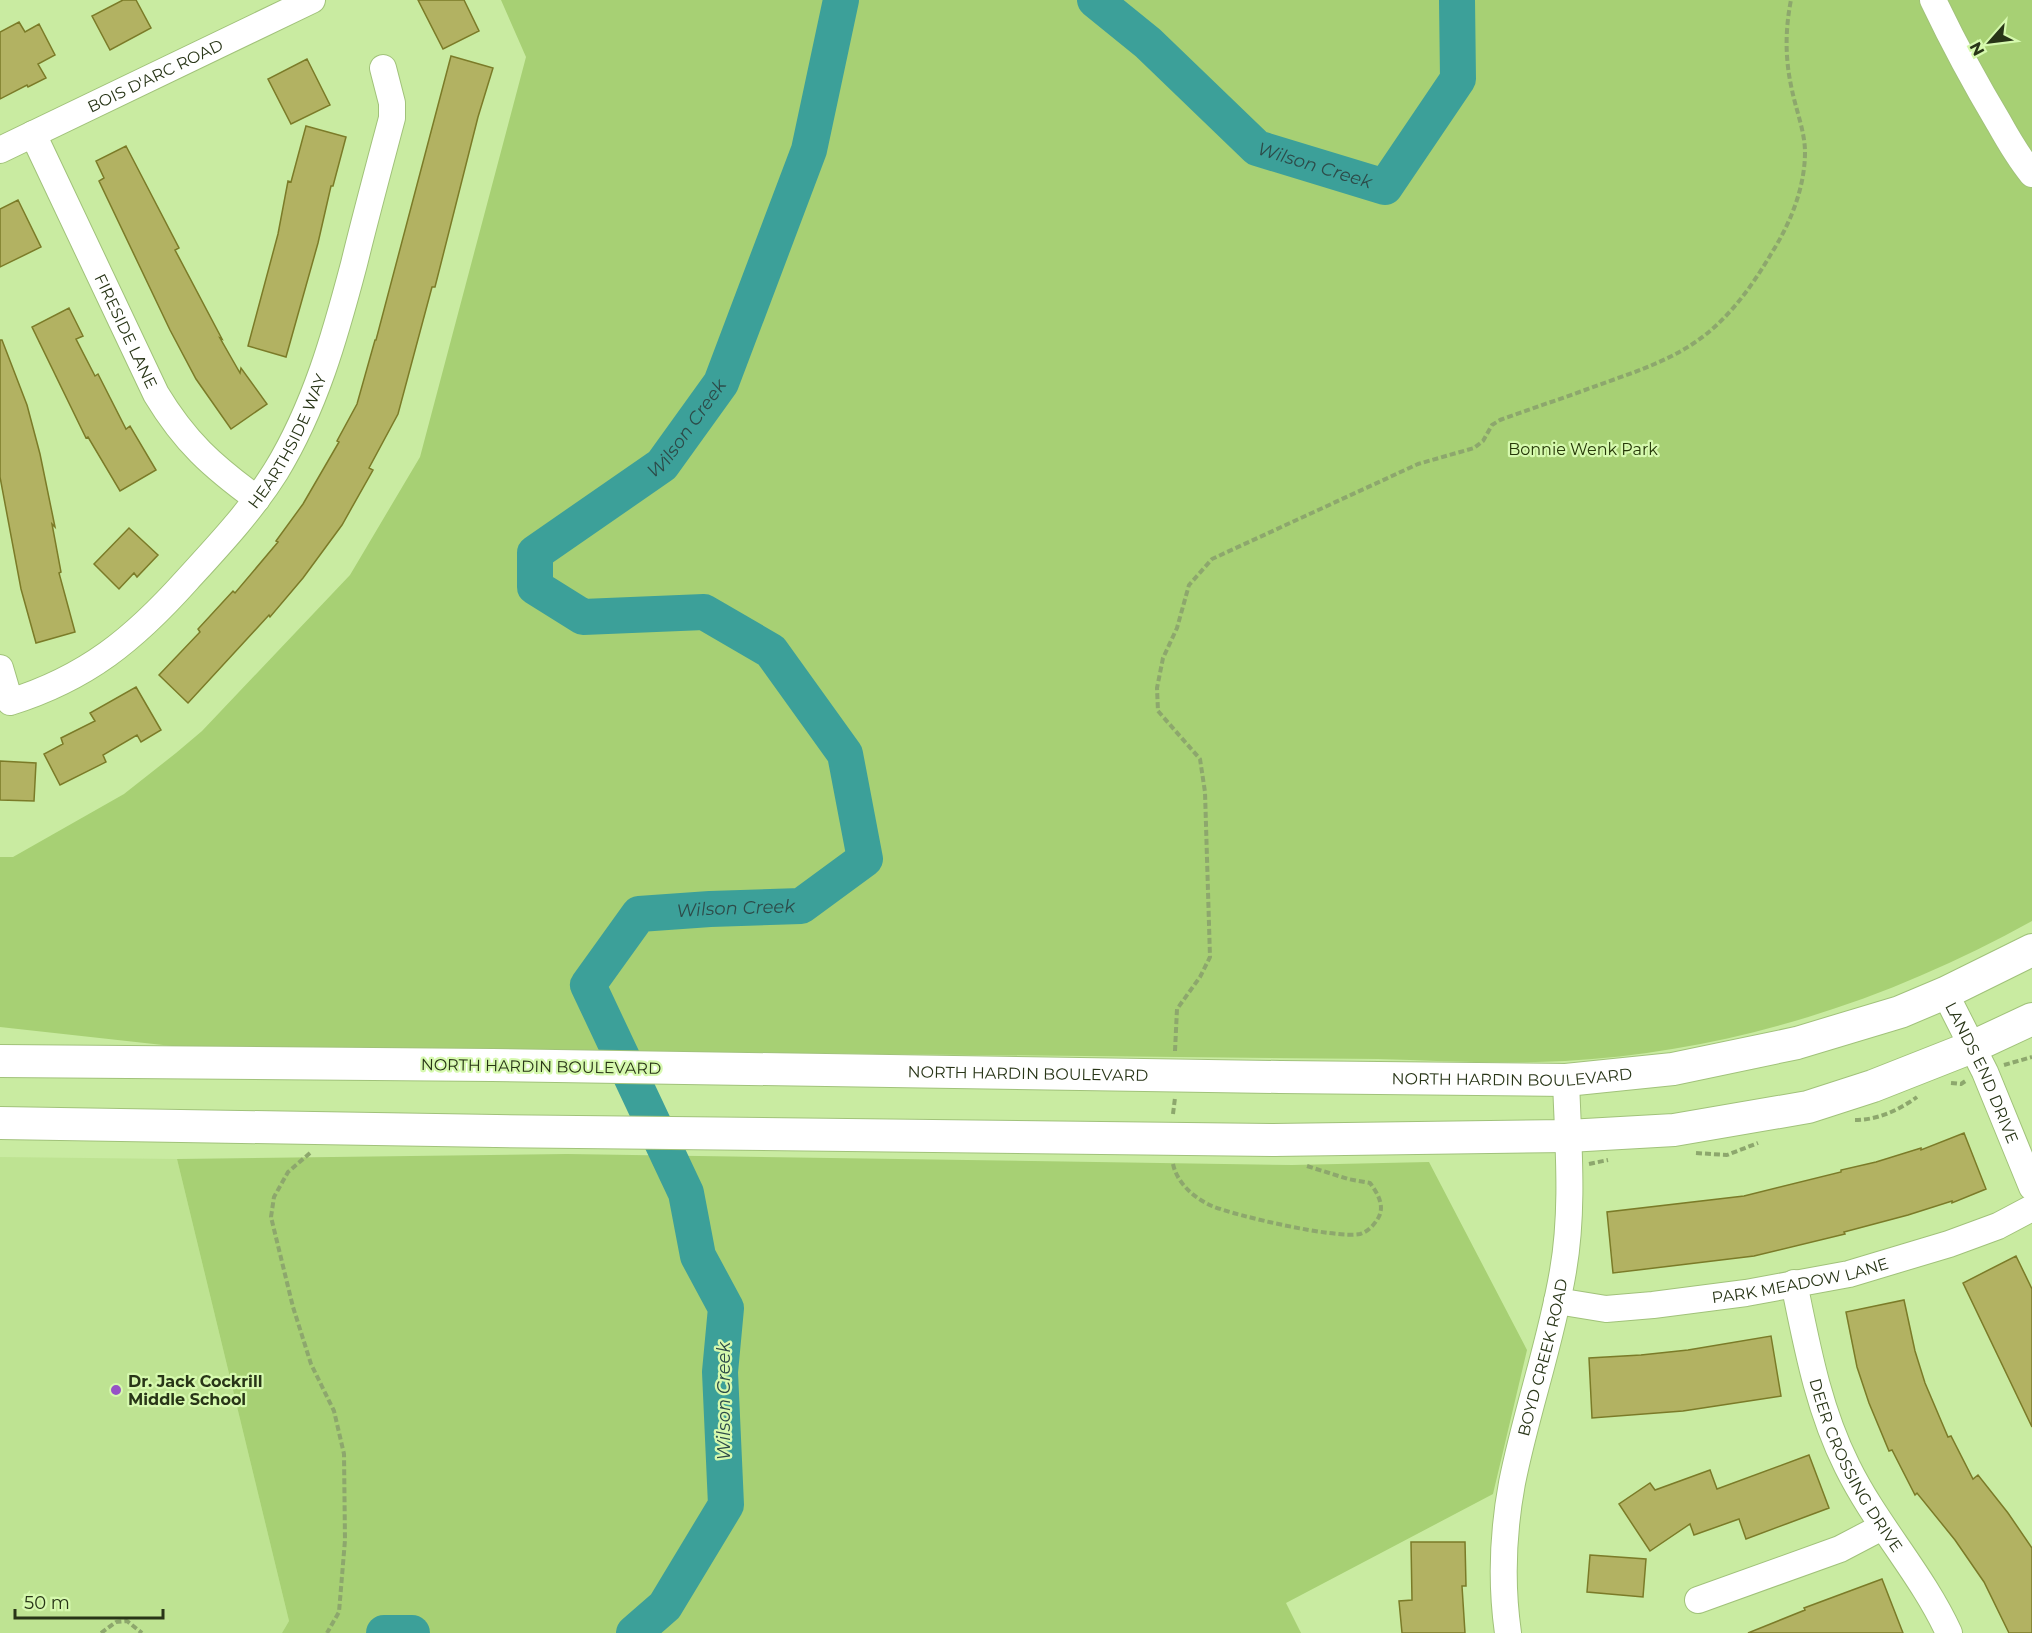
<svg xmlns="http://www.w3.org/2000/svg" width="2032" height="1633" font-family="Montserrat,sans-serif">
<rect width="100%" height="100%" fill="#c9eba1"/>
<path fill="#bee392" d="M0,1157L177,1159L289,1621L282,1633H0Z"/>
<path fill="#a7d074" d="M501,0H2032V921C1888,1001 1730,1052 1565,1061C1502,1064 1440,1061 1378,1059L181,1047L0,1027V857H13L124,794L176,753L202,731L350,575L420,457L526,57Z
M567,1154L1292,1165L1429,1162L1527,1350L1493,1494L1286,1603L1301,1633H282L289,1621L177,1159Z"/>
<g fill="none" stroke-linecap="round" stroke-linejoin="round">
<g stroke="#3ca099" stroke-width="36">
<path id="s1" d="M1095,0L1148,43L1257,148L1385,187L1458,79L1457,0"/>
<path d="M384,1633H412"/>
<path id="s2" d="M634,1633L665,1606L726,1505L720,1372L726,1308L698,1256L686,1193L588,985L639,914L710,909L801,906L865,859L845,754L771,651L704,612L583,617L535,587V553L662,465L721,383L809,150L841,0"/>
</g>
</g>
<path fill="#b2b262" stroke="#7b7b28" stroke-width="1.5" d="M123,0H136L151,28L110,50L92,16Z
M418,0H464L479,31L443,49Z
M19,22L25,32L39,24L55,55L38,64L46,78L28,87L27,85L0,99V32Z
M451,56L493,68L478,117L435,287H432L398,414L369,468L373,470L342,525L303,578L270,617L269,615L188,703L159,675L200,632L198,629L233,591L235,593L278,542L276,541L303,504L339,442L337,441L357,404L375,340H376Z
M307,59L330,105L291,124L268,79Z
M306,126L346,137L333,186H331L318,243L286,357L248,346L278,234L288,181L291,182Z
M126,146L179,248L175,250L222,339L220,338L240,373L241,368L267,404L231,429L196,379L170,330L99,181L104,178L96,161Z
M18,200L41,247L0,267V209Z
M69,308L83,336L76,339L95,376L98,374L126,429L130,426L156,470L120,491L88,437L86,438L32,327Z
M0,340H2L27,405L40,454L55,527L52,524L61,572L59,573L75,632L36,643L21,589L0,477Z
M129,528L158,555L137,577L134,573L119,589L94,564Z
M136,687L161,730L141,742L137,735L103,755L106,762L60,785L44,754L63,744L61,738L95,721L90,713Z
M0,761L36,763L34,801L0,800Z
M1964,1133L1986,1189L1952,1203V1201L1908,1215L1844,1232L1845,1234L1754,1256L1613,1273L1607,1212L1744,1196L1841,1172V1170L1876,1162L1921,1148V1150Z
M2016,1256L2032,1289V1427L1963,1283Z
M1904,1300L1915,1351L1925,1383L1948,1437L1951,1436L1973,1479L1978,1475L2008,1513L2032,1548V1633H2009L1984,1582L1955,1540L1917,1493L1915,1495L1892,1450L1889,1451L1869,1403L1857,1367L1846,1312Z
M1771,1336L1781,1396L1683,1411L1592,1418L1589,1358L1641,1355L1688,1350Z
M1809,1455L1829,1508L1746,1539L1739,1519L1694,1535L1690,1524L1650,1551L1619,1504L1650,1483L1655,1490L1710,1470L1717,1489Z
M1411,1542H1465L1466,1586H1462L1465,1633H1402L1399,1601L1412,1600Z
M1590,1555L1646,1559L1643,1597L1587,1592Z
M1882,1579L1903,1633H1748L1805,1610L1804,1608Z"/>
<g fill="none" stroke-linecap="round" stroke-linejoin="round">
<defs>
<g id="minor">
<path d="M1933,0C1953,42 1975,83 1999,123C2009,141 2019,158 2032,174"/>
<path id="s3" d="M33,134L156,394C185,442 212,466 257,499"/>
<path id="s4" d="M0,150L312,0"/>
<path id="s5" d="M0,668L10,702C87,678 134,639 187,580C219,545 251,511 276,471C315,407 335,336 354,264C366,215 379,167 392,118V103L383,68"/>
<path id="s6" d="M1945,993L1985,1072L2032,1187"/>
<path id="s7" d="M1794,1283C1807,1346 1818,1408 1847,1466C1876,1525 1922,1574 1949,1633"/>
<path id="s8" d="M1557,1301L1606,1309L1653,1305L1746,1293L1849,1274L1949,1244L1998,1226L2032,1208"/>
<path d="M1698,1600L1840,1549L1882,1527"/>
<path id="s9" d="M1508,1633C1501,1584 1503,1532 1512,1483C1526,1412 1551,1343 1563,1271C1574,1208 1568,1143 1566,1080"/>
</g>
<g id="major">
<path d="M0,1061L492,1065"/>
<path id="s10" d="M1280,1077L1566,1080L1673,1069L1797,1043L1900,1012L1945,993L2032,950"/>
<path d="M0,1123L496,1131"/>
<path d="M1273,1140L1568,1136L1674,1130L1808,1107L1873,1086L1972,1047L2032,1019"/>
</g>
</defs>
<use href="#minor" stroke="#a1c27a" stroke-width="28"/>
<use href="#major" stroke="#a1c27a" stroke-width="34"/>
<path stroke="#8da76d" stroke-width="4" stroke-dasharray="6 3" stroke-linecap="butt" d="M1175,1051L1177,1009L1200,977L1210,957L1205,792L1200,759L1158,711L1157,688L1163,658L1177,628L1189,585L1212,559L1418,464L1474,448L1483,441L1492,425L1500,420C1536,407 1572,395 1607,382C1638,371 1667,361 1694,343C1727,321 1751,288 1771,254C1790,224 1805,188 1805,152C1805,132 1796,110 1792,90C1785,60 1785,30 1791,0
M2004,1065L2032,1057
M1951,1083L1961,1084L1967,1080
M1173,1114L1175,1098
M1855,1120C1878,1120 1899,1110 1917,1097
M310,1153L288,1172L274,1197L271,1217L293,1307L311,1364L334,1411L344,1454L345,1540L339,1612L327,1633
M1696,1153L1727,1155L1758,1143
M1173,1164C1177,1183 1194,1198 1212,1206C1236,1216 1336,1239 1360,1234C1367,1232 1373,1226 1377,1220C1386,1207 1378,1194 1370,1183L1348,1179L1307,1166
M1589,1164L1608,1160
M101,1633L116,1622L127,1621L142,1633"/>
<use href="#minor" stroke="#fff" stroke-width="26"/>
<use href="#major" stroke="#fff" stroke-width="32"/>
<defs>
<g id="major-bridge">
<path id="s11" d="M492,1065L1280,1077"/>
<path d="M496,1131L1273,1140"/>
</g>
</defs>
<use href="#major-bridge" stroke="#a1c27a" stroke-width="34" stroke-linecap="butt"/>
<use href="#major-bridge" stroke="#fff" stroke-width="32"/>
</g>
<circle fill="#9652c6" stroke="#d6f9ae" stroke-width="2" cx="116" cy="1390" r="6"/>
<g text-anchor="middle" stroke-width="4.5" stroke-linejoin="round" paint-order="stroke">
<g font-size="16" fill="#283517" stroke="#d6f9ae">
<text dy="6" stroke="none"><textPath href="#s4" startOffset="172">BOIS D'ARC ROAD</textPath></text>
<text dy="6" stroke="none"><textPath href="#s3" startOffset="218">FIRESIDE LANE</textPath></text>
<text dy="6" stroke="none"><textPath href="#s5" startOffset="426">HEARTHSIDE WAY</textPath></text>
<text transform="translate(541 1066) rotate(1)" y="6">NORTH HARDIN BOULEVARD</text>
<text dy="6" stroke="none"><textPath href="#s11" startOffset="536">NORTH HARDIN BOULEVARD</textPath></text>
<text dy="6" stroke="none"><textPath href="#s6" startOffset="88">LANDS END DRIVE</textPath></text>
<text dy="6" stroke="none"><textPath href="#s10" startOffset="232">NORTH HARDIN BOULEVARD</textPath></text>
<text dy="6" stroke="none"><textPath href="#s8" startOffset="246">PARK MEADOW LANE</textPath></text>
<text dy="6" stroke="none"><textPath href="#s9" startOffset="280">BOYD CREEK ROAD</textPath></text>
<text dy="6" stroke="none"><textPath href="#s7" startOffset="194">DEER CROSSING DRIVE</textPath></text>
</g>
<g font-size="16" fill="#263809" stroke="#d6f9ae">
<text x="1583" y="455">Bonnie Wenk Park</text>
</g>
<g font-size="16" font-weight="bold" fill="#283517" stroke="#d6f9ae" text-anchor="start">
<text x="128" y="1387">Dr. Jack Cockrill<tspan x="128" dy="18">Middle School</tspan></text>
</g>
<g font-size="18" font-style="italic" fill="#2d4b49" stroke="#d6f9ae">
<text dy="6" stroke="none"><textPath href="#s1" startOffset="280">Wilson Creek</textPath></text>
<text dy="6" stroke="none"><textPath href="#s2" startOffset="1760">Wilson Creek</textPath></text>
<text dy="6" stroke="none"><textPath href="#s2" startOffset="894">Wilson Creek</textPath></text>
<text transform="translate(724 1401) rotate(-90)" y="6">Wilson Creek</text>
</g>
</g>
<g transform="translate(1990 42) rotate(242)" stroke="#d6f9ae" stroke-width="4.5" paint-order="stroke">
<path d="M0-4.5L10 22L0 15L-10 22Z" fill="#283517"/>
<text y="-9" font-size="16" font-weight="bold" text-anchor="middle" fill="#283517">N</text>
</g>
<path d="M15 1609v9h148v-9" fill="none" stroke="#283517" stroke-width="3"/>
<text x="24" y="1609" font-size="18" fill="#283517" stroke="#d6f9ae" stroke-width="4.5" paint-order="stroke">50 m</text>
</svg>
